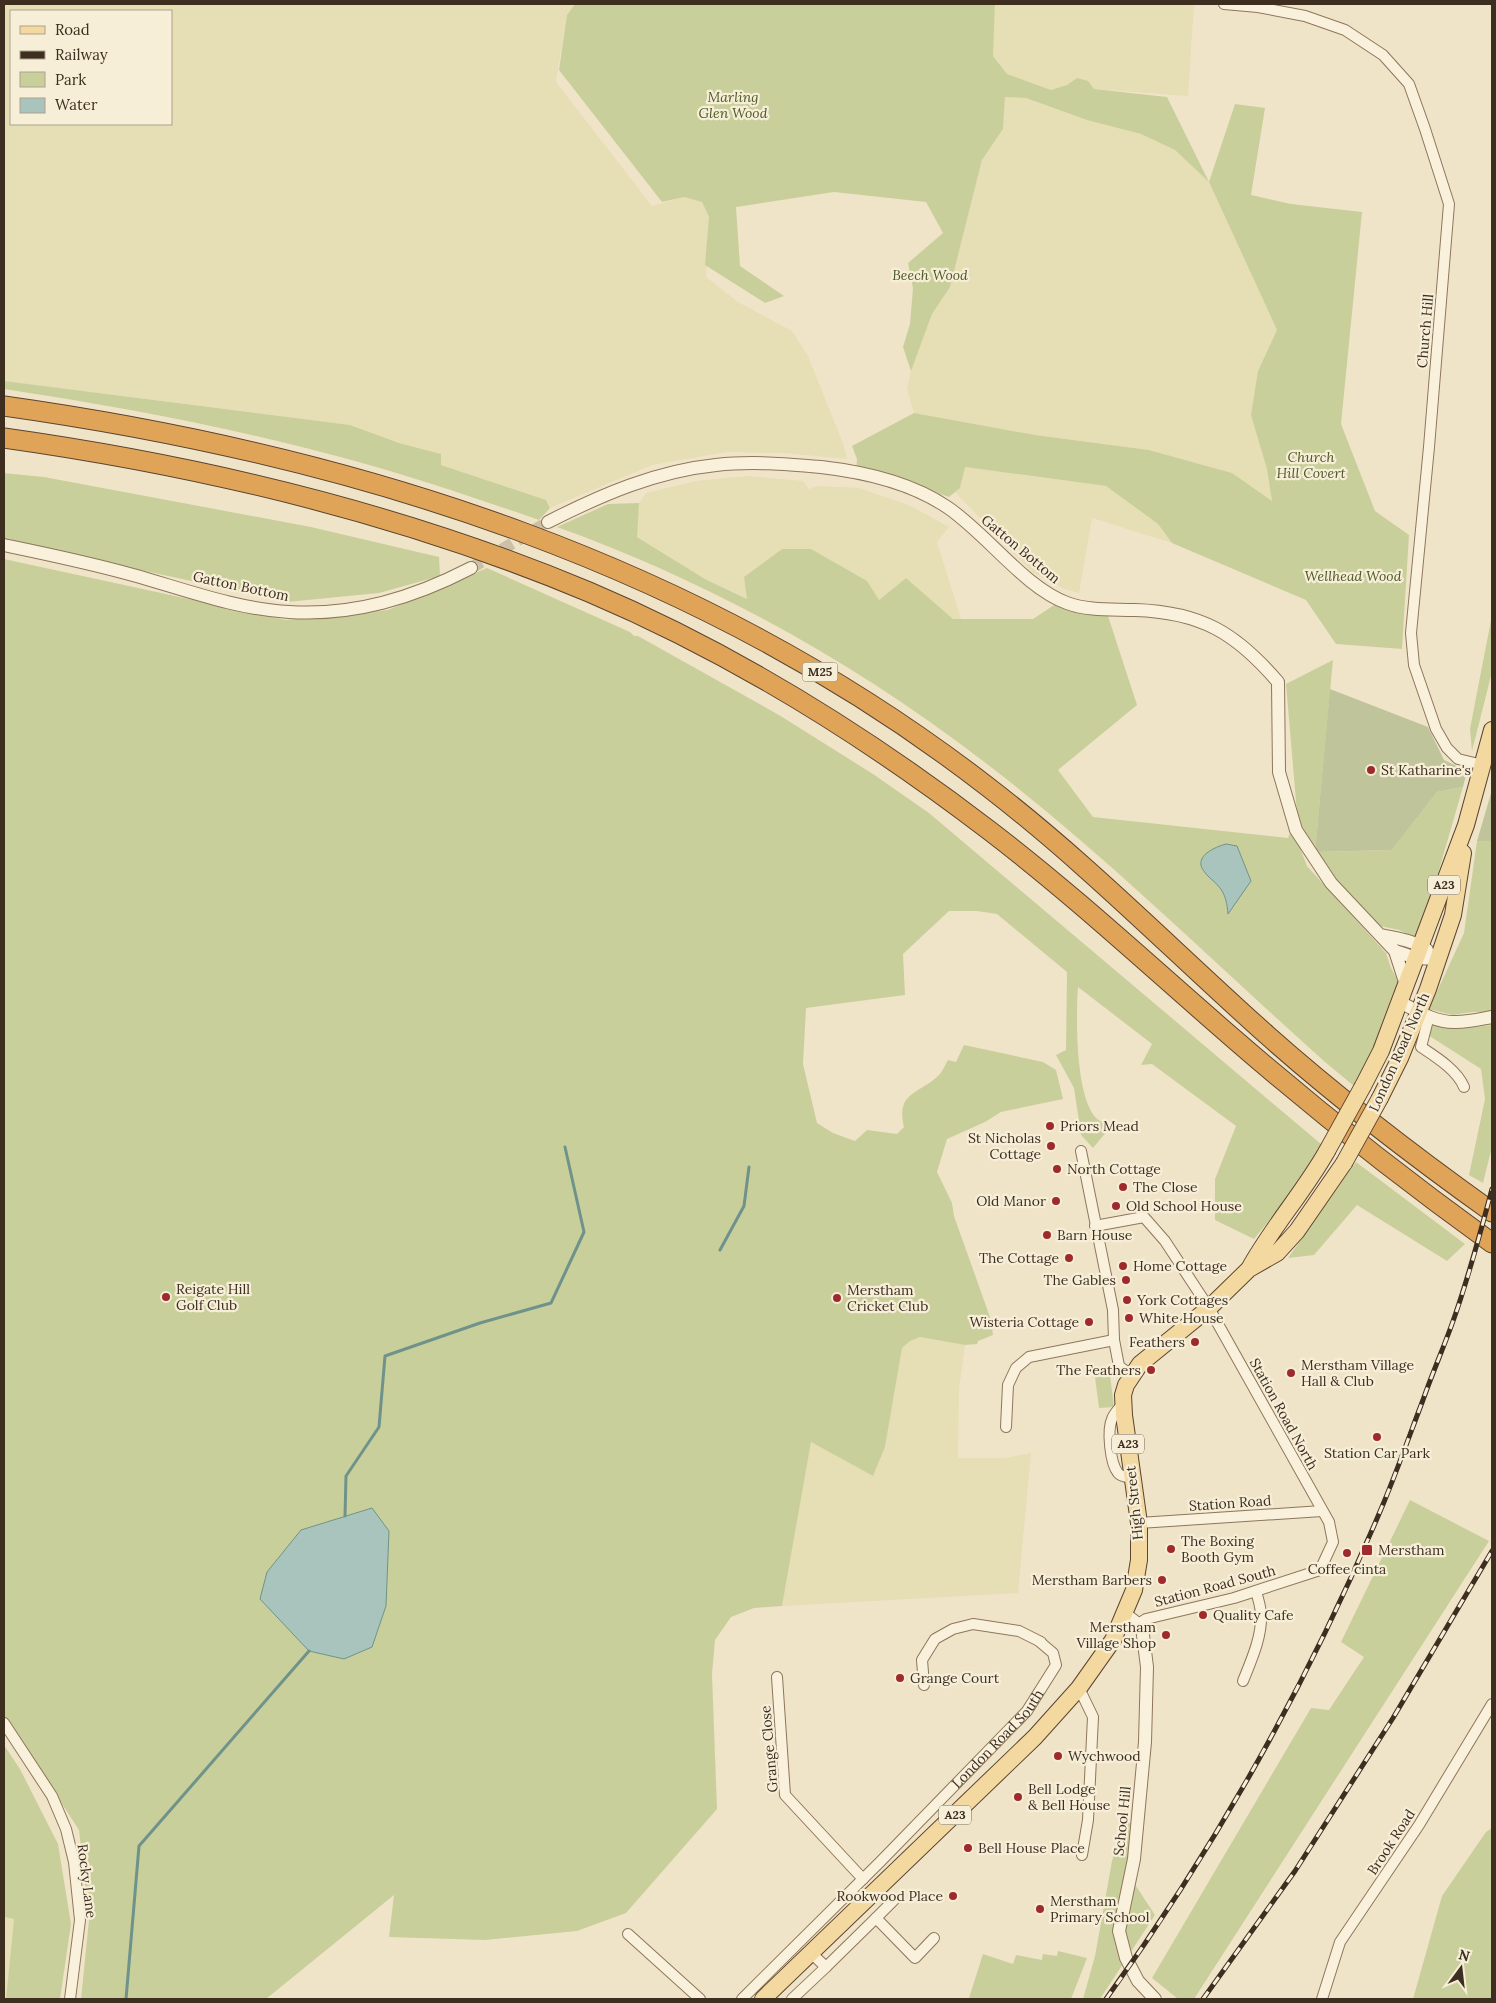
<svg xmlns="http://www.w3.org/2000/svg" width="1496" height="2003" font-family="Lora,serif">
<rect width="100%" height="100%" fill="#f0e4c8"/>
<path fill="#e6deb5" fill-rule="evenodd" d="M4,4H575L567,15L556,82L652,206L684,197L702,202L709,217L706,277L738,302L792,331L808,356L844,446L847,459L783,453L727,452L652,465L550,508L546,500L441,465V454L399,443L350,425L4,381ZM11,11H171V124H11Z
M995,4H1194L1188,96L1093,89L1077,78L1067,85L1051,90L1007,74L993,56Z
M1005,97L1026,98L1087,120L1141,134L1175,150L1209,182L1277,330L1258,371L1272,502L1232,473L1149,450L1035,435L914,413L907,389L914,358L932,314L950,287L982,160L1003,129Z
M964,467L1106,486L1158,524L1172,543L1092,518L1079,593L1065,589L1032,572L955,492L960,488Z
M748,476L803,481L809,489L818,486L859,488L911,506L949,527L937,542L961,619H953L906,578L879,600L782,549L744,577L748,599L705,579L636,536L639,503L646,493L696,481Z
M920,1337L965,1345L959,1389L958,1458H1006L1031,1453L1018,1593L782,1606L811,1442L873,1476L885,1447L902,1348L910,1341Z
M4,1917L14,1919L6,1999H4Z"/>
<path fill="#c9cf9b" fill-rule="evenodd" d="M575,4H995L993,56L1007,74L1051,90L1067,85L1077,78L1088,81L1094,89L1167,97L1209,182L1235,104L1265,108L1251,195L1291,204L1362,212L1341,424L1375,511L1409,535L1402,649L1336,644L1306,600L1172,543L1158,524L1106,486L965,467L960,488L949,497L880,472H856L857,459L852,446L914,413L1035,435L1149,450L1232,473L1272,501L1267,469L1251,415L1258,371L1277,330L1209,182L1175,150L1141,134L1087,120L1026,98L1005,97L1003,129L982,160L950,287L932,314L911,371L903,347L910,324L913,288L908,263L943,233L926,202L834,192L736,207L740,266L784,296L765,303L705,265L709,217L702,202L684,197L662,202L559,70L567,15Z
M4,381L350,425L399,443L441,454V465L546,500L550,508L539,520C478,499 417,478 355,461C240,429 122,407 4,389Z
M4,473L44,477L311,527L439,557L440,576L379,593L287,602L4,540Z
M639,503L637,537L705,579L747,599L744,577L782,549H811L867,581L879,600L906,578L953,619H1033L1054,605L1108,616L1137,705L1058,770L1093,817L1288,838L1292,828L1307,866L1386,953L1391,968L1400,984L1377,1043L1354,1086L1325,1062C1212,961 1104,853 983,761C854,662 710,582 557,527L608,504ZM1202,870L1251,881L1228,913C1227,892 1217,883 1202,870Z
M4,559L286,620L388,610L487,568L630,632L634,636H638L779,715L873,774L929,813L1321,1144L1291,1194L1254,1239L1215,1220V1179L1236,1126L1152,1064L1141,1065L1152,1044L1078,987C1076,1017 1075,1098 1097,1119C1101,1122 1107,1124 1111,1126L1093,1148L1081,1135L1074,1088L1056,1055L1066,1050L1067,972L997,914L977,911H949L903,954L905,995L806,1008L803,1064L817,1123L833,1133L855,1141L867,1130L897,1134L904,1127C895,1091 921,1094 940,1074C943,1070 945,1065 948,1060L956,1062L964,1045L1043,1062L1056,1070L1063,1099L1001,1112L985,1122L947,1139L937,1172L952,1203L954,1216L991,1320L993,1335L978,1341L977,1344L965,1345L920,1337L910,1341L902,1348L885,1447L873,1476L811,1442L782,1606L754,1608L731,1617L715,1640L712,1674L717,1809L626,1913L577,1931L485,1940L389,1937L394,1895L266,1999H81L89,1920L79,1830L4,1715Z
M1492,615V672L1472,751L1470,729Z
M1333,660L1315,852L1392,850L1437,792L1463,787L1419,939L1399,930L1380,926L1315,860L1297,813L1286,684Z
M1477,841L1492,842V1012H1472L1452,1015L1429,1009L1464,933Z
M1434,1024L1457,1029L1492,1025V1147L1483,1183L1469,1175L1485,1099L1481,1069L1428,1035Z
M1356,1162L1465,1244L1447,1261L1357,1205L1314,1255L1288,1258Z
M1110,1375L1114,1407L1099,1408L1095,1377Z
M1410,1500L1489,1541L1194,1999H1178L1152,1978L1311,1708L1329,1710L1364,1657L1341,1642Z
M4,1745L20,1769L58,1844L71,1924L60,1999H6L14,1919L4,1917Z
M1125,1819L1130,1823L1134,1883L1155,1915L1100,1999H1083L1095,1956L1112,1861Z
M1492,1828V1999H1413L1442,1896L1486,1832Z
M1058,1951L1087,1958L1071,1999L969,1998L983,1954L1013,1964L1016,1955L1042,1960L1043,1954L1057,1956Z"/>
<path fill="#bfc49a" d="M1330,689L1428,727L1444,760L1467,771L1463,787L1437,792L1392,850L1315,852Z
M1492,790V842L1477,841Z"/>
<path fill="#a9c4bc" stroke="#6f938a" d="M1226,844L1237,846L1251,881L1228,914C1227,904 1226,896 1220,888C1215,881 1207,877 1203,870C1194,856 1215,847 1226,844Z
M372,1508L389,1531L386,1606L372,1647L344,1659L309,1651L260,1599L267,1572L301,1530Z"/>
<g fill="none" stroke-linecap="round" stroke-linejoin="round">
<path stroke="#6f938a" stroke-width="3" d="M720,1250L744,1206L749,1167
M345,1516L346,1476L379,1427L385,1356L480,1323L551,1303L584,1232L565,1147
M126,1999L139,1846L309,1651"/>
<path stroke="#ccc0a6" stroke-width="12" stroke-dasharray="12 6" stroke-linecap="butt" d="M471,568L548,522"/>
<defs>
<g id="minor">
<path d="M1224,4L1258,7L1305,16L1345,30L1383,55L1409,84L1425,129L1449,204L1429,447L1411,633L1414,665L1436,729L1447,748L1458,759L1483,765"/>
<path d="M1429,1016L1421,1047C1436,1057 1457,1070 1464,1087"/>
<path d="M1081,1151L1113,1310L1114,1340L1119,1366L1131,1375"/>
<path d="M1095,1226L1144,1217L1165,1241L1209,1308L1329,1522L1333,1542L1320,1570L1234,1598L1146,1619L1140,1623"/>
<path d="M1123,1403C1120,1408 1114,1413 1112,1419C1107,1430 1110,1463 1118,1473C1121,1477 1128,1477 1132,1478"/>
<path d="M1006,1427L1008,1385L1016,1368L1029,1357L1114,1340"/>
<path d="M1139,1523L1322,1511"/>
<path d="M777,1677L785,1795L863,1879"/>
<path d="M1243,1681C1251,1661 1262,1637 1261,1615C1261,1607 1258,1599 1256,1591"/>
<path d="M924,1685L922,1660L935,1639L953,1629L973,1624L1019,1631L1041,1642"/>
<path d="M1079,1688L1093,1717L1088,1820L1082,1855"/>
<path d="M4,1723L52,1796L66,1829L74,1862L80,1920L70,1999"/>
<path d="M876,1918L894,1900"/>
<path d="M628,1934L700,1999"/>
<path d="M826,1967L876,1918L915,1958L934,1938"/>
<path id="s1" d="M742,1999L880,1862L1027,1711L1056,1665L1053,1653L1040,1642"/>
<path d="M792,1999L826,1967L812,1954"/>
<path d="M1322,1999L1340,1942L1419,1825L1492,1704"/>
</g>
<path id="tertiary" d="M548,522C601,495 656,471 716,465C751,461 786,464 821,467C865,472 910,482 947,507C986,533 1025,588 1067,603C1088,611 1113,609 1135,610C1201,612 1236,633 1278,682L1279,772L1296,830L1331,883L1395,951L1416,958L1438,959
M4,545C47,554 91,563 133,575C183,589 236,609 289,612C354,616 413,598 471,568
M1380,935C1396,938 1413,940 1427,950
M1395,951L1406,985
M1400,1002C1417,1011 1436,1023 1456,1022C1468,1022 1481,1019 1492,1017
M1125,1614L1142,1627L1147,1667L1145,1742L1134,1859L1119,1931L1126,1958L1138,1981L1155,1999"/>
<path id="primary" d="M1363,1086L1381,1051L1466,825L1492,730
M1380,1098L1400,1058L1428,989L1453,915L1463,853
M1249,1269C1272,1227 1304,1192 1327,1151
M763,1999L1035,1737L1079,1688L1113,1640L1134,1590L1139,1560V1523L1124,1415L1123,1395L1126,1385L1140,1364L1209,1308L1249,1269L1277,1253L1297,1231L1344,1163"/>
<path id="motorway" d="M4,406C359,456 702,565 988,787C1087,863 1174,952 1267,1035C1338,1098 1415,1157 1492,1212
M4,438C203,466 403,514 589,592C733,653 866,736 990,831C1075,896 1153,969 1234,1039C1317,1111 1403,1179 1492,1243"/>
</defs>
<use href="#minor" stroke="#8d765c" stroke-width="12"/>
<use href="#tertiary" stroke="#8d765c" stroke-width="14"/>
<use href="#primary" stroke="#5b4430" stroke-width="18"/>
<use href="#motorway" stroke="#5b4430" stroke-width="21"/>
<use href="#minor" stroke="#faf1dc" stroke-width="10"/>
<use href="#tertiary" stroke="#faf1dc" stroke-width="12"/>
<use href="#primary" stroke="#f3d9a0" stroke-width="16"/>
<use href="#motorway" stroke="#e0a458" stroke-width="19"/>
<defs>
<path id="rail" d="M1106,1999C1217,1845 1311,1677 1384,1502C1398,1468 1410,1434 1423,1400C1432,1374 1443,1349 1452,1324C1468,1280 1480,1234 1492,1189
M1203,1999L1295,1871L1393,1718L1492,1551"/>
</defs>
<use href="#rail" stroke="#3d2e20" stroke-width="5"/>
<use href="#rail" stroke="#f7eed8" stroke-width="3" stroke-dasharray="9" stroke-linecap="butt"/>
<defs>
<path id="primary-bridge" d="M1327,1151L1363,1086
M1344,1163L1380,1098"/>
</defs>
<use href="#primary-bridge" stroke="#5b4430" stroke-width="18" stroke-linecap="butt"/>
<use href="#primary-bridge" stroke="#f3d9a0" stroke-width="16"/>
</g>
<g fill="#9e2a2b" stroke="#f7eed8" stroke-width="2">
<circle cx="1371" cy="770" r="5"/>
<circle cx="1050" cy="1126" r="5"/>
<circle cx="1051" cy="1146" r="5"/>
<circle cx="1057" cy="1169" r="5"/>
<circle cx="1123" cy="1187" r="5"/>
<circle cx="1056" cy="1201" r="5"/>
<circle cx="1116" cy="1206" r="5"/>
<circle cx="1047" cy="1235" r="5"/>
<circle cx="1069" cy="1258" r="5"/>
<circle cx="1123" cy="1266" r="5"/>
<circle cx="1126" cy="1280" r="5"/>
<circle cx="166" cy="1297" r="5"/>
<circle cx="837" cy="1298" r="5"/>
<circle cx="1127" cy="1300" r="5"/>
<circle cx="1129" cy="1318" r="5"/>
<circle cx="1089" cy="1322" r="5"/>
<circle cx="1195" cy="1342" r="5"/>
<circle cx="1151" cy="1370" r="5"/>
<circle cx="1291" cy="1373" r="5"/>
<circle cx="1377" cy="1437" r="5"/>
<circle cx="1171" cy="1549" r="5"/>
<rect x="1361" y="1544" width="12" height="12" rx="2.5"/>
<circle cx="1347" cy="1553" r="5"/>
<circle cx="1162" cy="1580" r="5"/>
<circle cx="1203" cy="1615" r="5"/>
<circle cx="1166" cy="1635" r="5"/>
<circle cx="900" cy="1678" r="5"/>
<circle cx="1058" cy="1756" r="5"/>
<circle cx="1018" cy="1797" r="5"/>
<circle cx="968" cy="1848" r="5"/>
<circle cx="953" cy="1896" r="5"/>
<circle cx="1040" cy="1909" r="5"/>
</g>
<g text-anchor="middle" stroke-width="4.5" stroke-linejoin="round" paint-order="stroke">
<g fill="#f7eed8" stroke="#756857" stroke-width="1">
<rect x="802.5" y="662.5" width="35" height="19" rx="4"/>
<rect x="1428" y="875.5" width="32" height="19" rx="4"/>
<rect x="1112" y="1434.5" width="32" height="19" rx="4"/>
<rect x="939" y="1805.5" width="32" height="19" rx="4"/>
</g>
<g font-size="12" font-weight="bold" fill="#3d2e20">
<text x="820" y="676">M25</text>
<text x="1444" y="889">A23</text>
<text x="1128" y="1448">A23</text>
<text x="955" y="1819">A23</text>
</g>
<g font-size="14" font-style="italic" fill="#4d5a26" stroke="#f7eed8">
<text x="733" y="102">Marling<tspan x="733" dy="16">Glen Wood</tspan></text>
<text x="930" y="280">Beech Wood</text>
<text x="1311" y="462">Church<tspan x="1311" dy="16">Hill Covert</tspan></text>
<text x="1353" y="581">Wellhead Wood</text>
</g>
<g font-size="14" fill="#3d2e20" stroke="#f7eed8">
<text transform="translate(1425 331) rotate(-85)" y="5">Church Hill</text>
<text transform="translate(1021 549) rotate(40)" y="5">Gatton Bottom</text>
<text transform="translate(241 586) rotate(12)" y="5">Gatton Bottom</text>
<text transform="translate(1399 1052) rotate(-66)" y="5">London Road North</text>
<text transform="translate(1284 1414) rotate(61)" y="5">Station Road North</text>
<text transform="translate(1134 1503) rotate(-96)" y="5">High Street</text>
<text transform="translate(1230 1503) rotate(-4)" y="5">Station Road</text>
<text transform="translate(1215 1586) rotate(-15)" y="5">Station Road South</text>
<text dy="5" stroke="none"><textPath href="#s1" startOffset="365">London Road South</textPath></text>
<text transform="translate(769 1749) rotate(-95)" y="5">Grange Close</text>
<text transform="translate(1122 1821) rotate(-84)" y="5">School Hill</text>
<text transform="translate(1391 1842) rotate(-57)" y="5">Brook Road</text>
<text transform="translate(87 1881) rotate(83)" y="5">Rocky Lane</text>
</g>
<g font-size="14" fill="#3d2e20" stroke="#f7eed8" text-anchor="start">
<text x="1381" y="775">St Katharine's</text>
<text x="1060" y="1131">Priors Mead</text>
<text x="1041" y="1143" text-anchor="end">St Nicholas<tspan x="1041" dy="16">Cottage</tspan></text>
<text x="1067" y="1174">North Cottage</text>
<text x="1133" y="1192">The Close</text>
<text x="1046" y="1206" text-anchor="end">Old Manor</text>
<text x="1126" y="1211">Old School House</text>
<text x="1057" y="1240">Barn House</text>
<text x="1059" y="1263" text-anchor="end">The Cottage</text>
<text x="1133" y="1271">Home Cottage</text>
<text x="1116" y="1285" text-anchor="end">The Gables</text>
<text x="176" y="1294">Reigate Hill<tspan x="176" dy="16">Golf Club</tspan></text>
<text x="847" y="1295">Merstham<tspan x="847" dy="16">Cricket Club</tspan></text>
<text x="1137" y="1305">York Cottages</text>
<text x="1139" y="1323">White House</text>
<text x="1079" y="1327" text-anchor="end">Wisteria Cottage</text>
<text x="1185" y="1347" text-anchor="end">Feathers</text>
<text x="1301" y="1370">Merstham Village<tspan x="1301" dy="16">Hall &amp; Club</tspan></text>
<text x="1141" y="1375" text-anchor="end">The Feathers</text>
<text x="1377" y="1458" text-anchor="middle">Station Car Park</text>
<text x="1181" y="1546">The Boxing<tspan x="1181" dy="16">Booth Gym</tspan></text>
<text x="1378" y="1555">Merstham</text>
<text x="1347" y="1574" text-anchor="middle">Coffee cinta</text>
<text x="1152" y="1585" text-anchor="end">Merstham Barbers</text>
<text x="1213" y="1620">Quality Cafe</text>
<text x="1156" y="1632" text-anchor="end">Merstham<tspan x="1156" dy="16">Village Shop</tspan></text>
<text x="910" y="1683">Grange Court</text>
<text x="1068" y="1761">Wychwood</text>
<text x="1028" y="1794">Bell Lodge<tspan x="1028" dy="16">&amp; Bell House</tspan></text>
<text x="978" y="1853">Bell House Place</text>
<text x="943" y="1901" text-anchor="end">Rookwood Place</text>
<text x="1050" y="1906">Merstham<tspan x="1050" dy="16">Primary School</tspan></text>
</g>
</g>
<rect width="1496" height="2003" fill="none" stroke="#3d2e20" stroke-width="10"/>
<rect x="10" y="10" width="162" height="115" fill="#f7eed8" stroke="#ada18e"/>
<rect x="20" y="26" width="25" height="8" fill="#f3d9a0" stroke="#ada18e"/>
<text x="55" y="35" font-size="15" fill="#3d2e20">Road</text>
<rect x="20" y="51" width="25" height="8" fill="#3d2e20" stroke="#ada18e"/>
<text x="55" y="60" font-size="15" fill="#3d2e20">Railway</text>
<rect x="20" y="72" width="25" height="15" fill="#c9cf9b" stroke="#ada18e"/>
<text x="55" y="85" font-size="15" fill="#3d2e20">Park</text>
<rect x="20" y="98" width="25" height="15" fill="#a9c4bc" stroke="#ada18e"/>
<text x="55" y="110" font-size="15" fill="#3d2e20">Water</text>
<g transform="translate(1461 1968) rotate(15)" stroke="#f7eed8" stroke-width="4" paint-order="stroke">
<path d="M0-4L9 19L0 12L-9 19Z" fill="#3d2e20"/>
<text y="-8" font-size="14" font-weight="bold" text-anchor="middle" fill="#3d2e20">N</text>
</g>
</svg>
